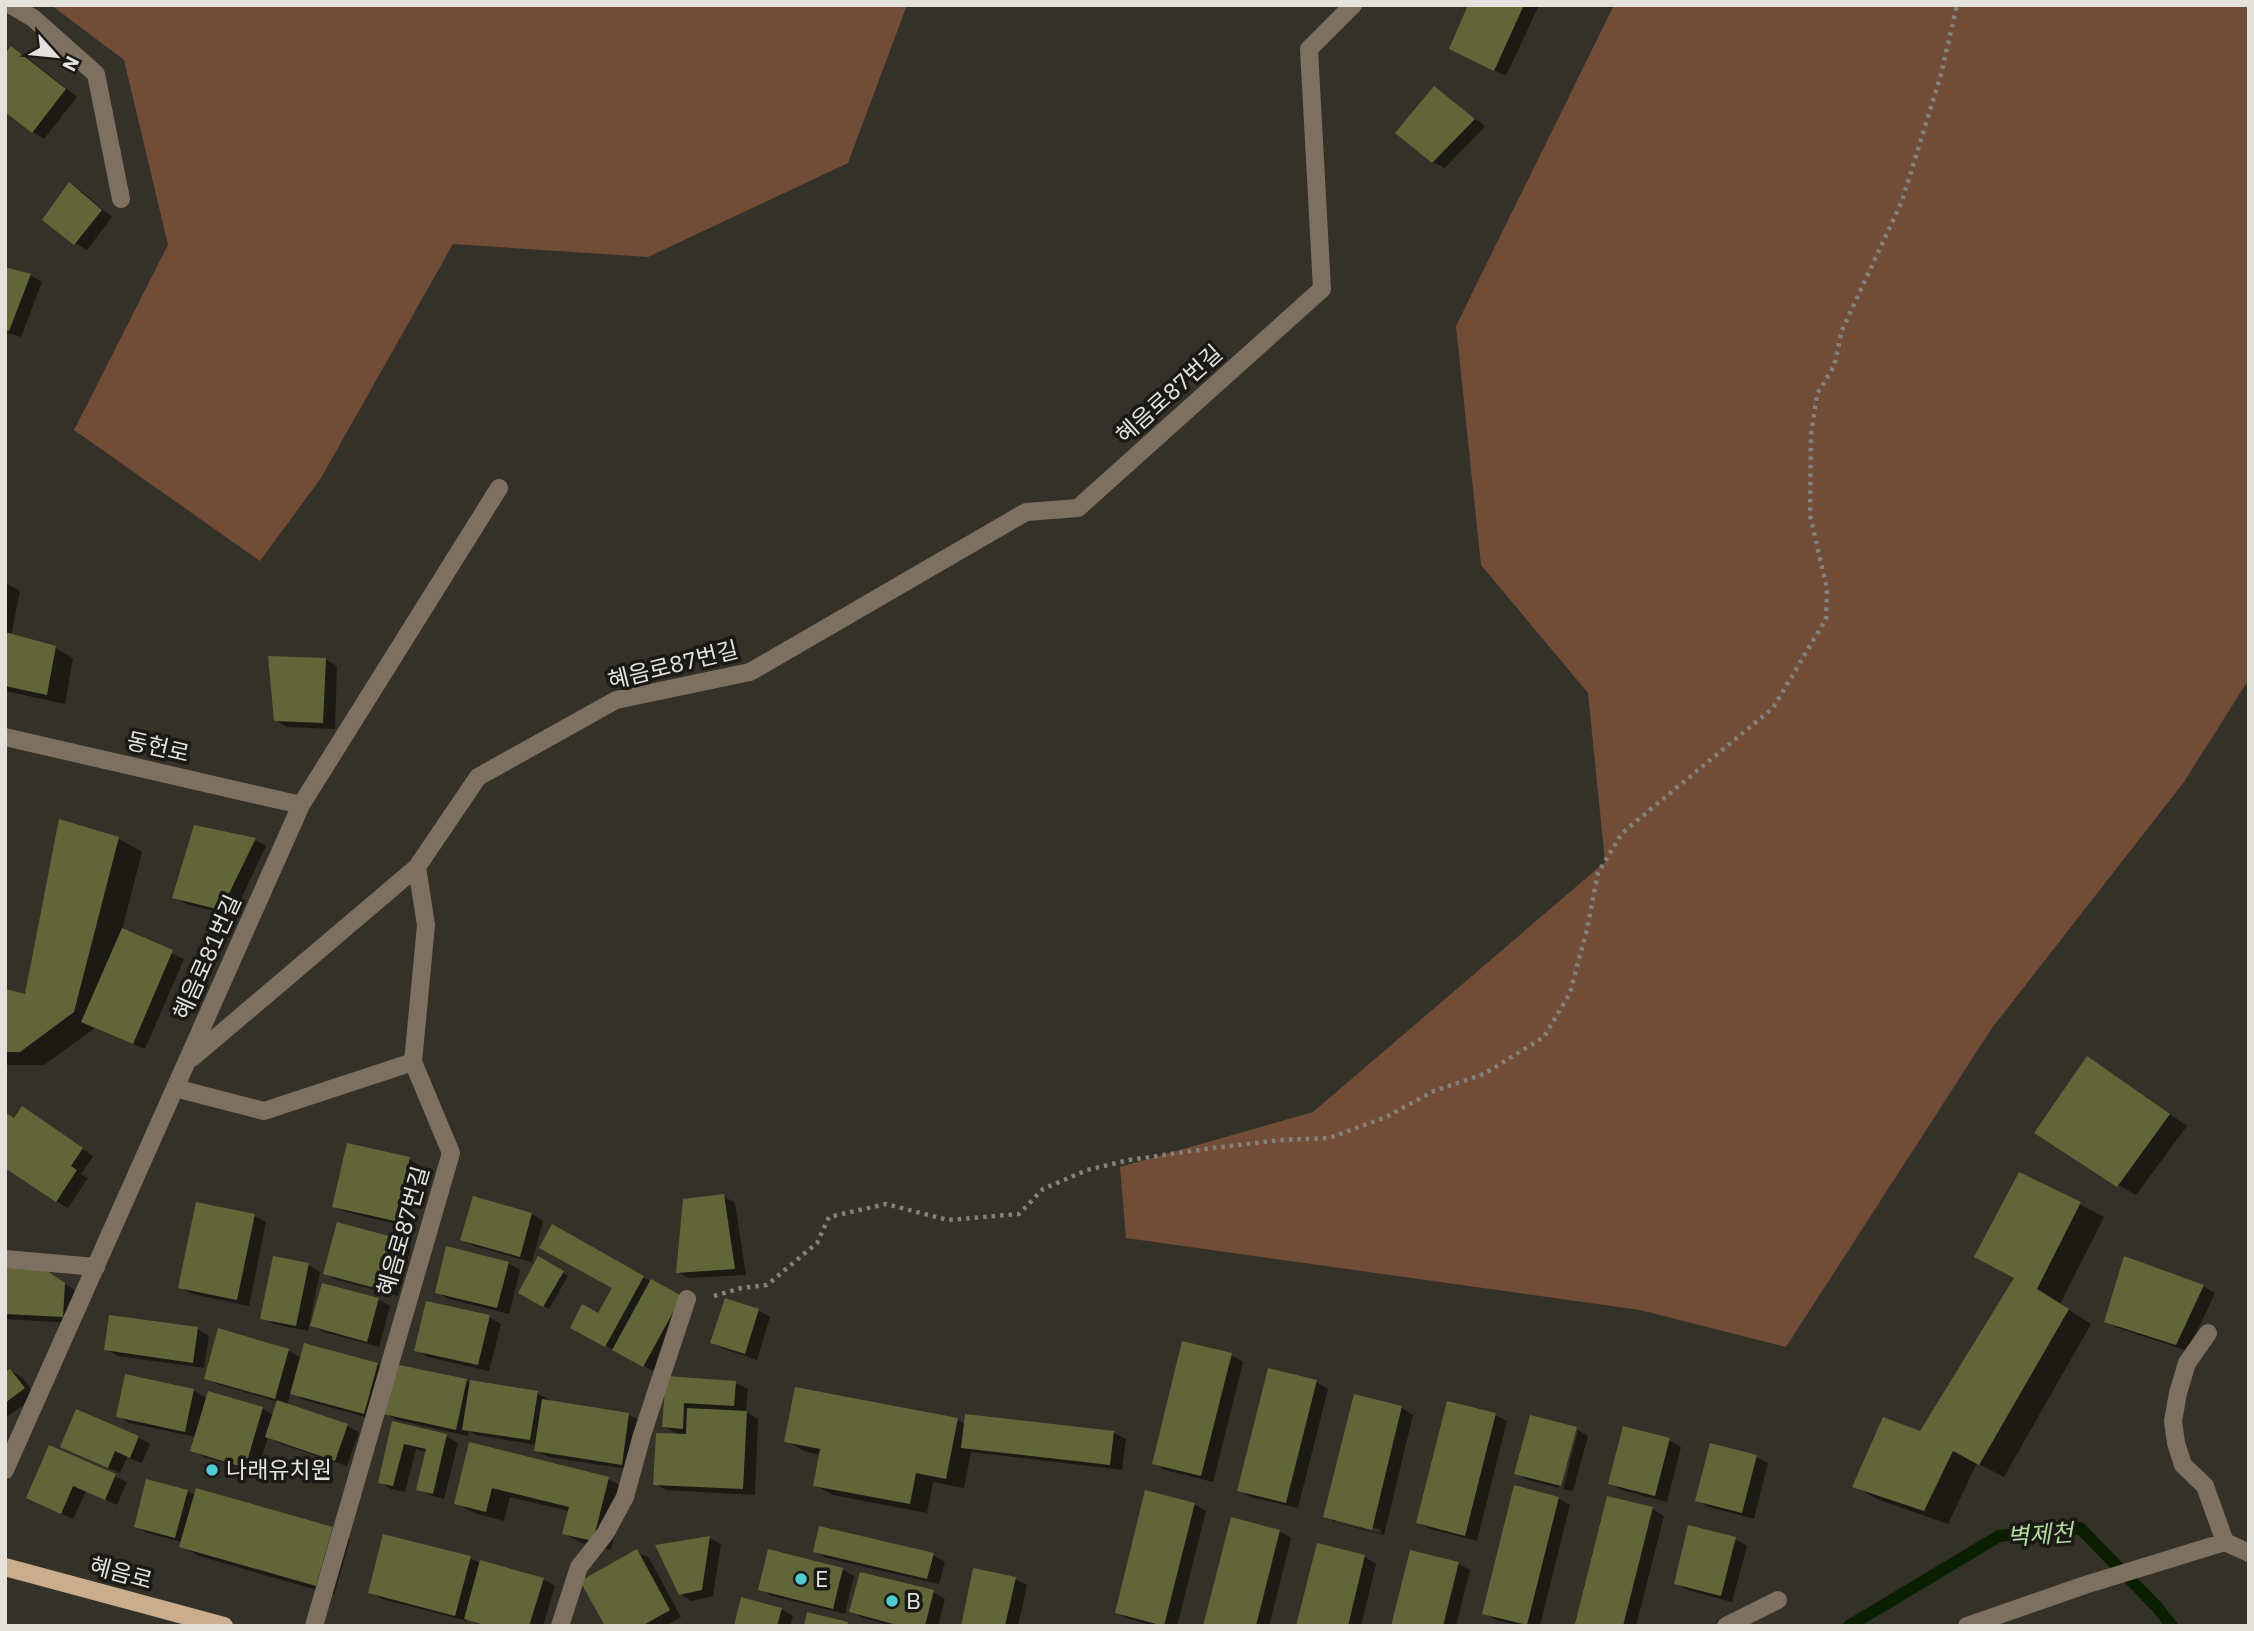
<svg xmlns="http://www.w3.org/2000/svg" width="2254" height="1631" font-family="'IBM Plex Sans','Noto Sans KR',sans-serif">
<rect width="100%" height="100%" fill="#343128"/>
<path fill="#714c37" d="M51,5H907L848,163L648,257L453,244L321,478L260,561L74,430L168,245L124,60Z
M1614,5H2249V679L2184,782L1992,1028L1786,1347L1640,1310L1126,1238L1120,1167L1313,1112L1605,862L1588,693L1481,565L1456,326Z"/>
<path fill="#0007" fill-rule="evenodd" d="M1470,5H1539L1506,76L1463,55Z
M12,48L24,55L77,97L44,139L33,132Z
M1435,89L1485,126L1445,168L1433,162Z
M69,185L81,191L112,217L87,250L75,243Z
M5,269L30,275L42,282L21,337L5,332Z
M5,583L20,591L11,636L55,648L73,658L65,704L5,691Z
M325,659L337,666L335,729L287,727L275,720Z
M119,839L142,852L122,930L184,959L145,1049L95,1028L44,1065H5V991L27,996Z
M255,840L266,846L233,916L186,904L174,897Z
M2088,1058L2187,1126L2136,1195L2118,1185Z
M34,1115L93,1156L81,1174L88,1178L68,1208L56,1201L15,1120Z
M409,1159L421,1166L407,1227L346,1212L334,1206Z
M2020,1174L2104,1217L2060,1304L2091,1324L2004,1477L1977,1463L1948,1524L1877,1499L1854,1486L1921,1434L2016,1278Z
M723,1196L735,1203L746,1275L689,1278L677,1272Z
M474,1198L532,1214L543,1221L532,1262L474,1246L462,1239Z
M254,1216L266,1222L249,1306L192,1294L180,1287Z
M552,1227L692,1304L655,1372L572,1327L599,1315L614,1287Z
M399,1241L411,1248L398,1296L337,1280L325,1273Z
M539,1259L568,1276L549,1309L520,1292Z
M2126,1259L2204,1287L2215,1293L2188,1351L2118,1328L2106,1321Z
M508,1263L520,1270L509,1314L449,1299L437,1292Z
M308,1265L320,1272L308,1331L274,1324L262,1318Z
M5,1270L59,1280L76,1291L74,1323L5,1319Z
M324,1285L379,1300L390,1306L379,1347L324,1332L312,1326Z
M758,1310L770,1317L757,1360L724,1349L712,1343Z
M489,1317L501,1324L489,1371L428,1357L416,1350Z
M198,1329L209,1336L204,1368L118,1356L106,1349Z
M219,1331L289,1351L302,1358L377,1364L389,1371L376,1420L304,1400L291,1392L287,1406L347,1426L359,1432L347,1466L278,1443L268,1437L257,1473L204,1457L192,1450L196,1437L129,1423L118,1416L126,1376L194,1391L208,1399L209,1393L263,1409L274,1415L278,1402L217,1384L206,1378Z
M1231,1355L1243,1362L1213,1482L1165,1470L1154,1463Z
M10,1371L22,1377L36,1396L5,1418V1374Z
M668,1378L736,1383L748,1389L746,1412L758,1419L755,1495L667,1490L655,1484L680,1436L664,1426Z
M467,1381L471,1383L537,1393L549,1400V1402L629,1415L641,1421L633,1470L548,1457L536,1450L537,1445L476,1435L469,1431L468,1436L397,1420L385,1413Z
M1316,1382L1328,1389L1298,1508L1250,1497L1239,1490Z
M1355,1396L1402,1408L1413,1415L1384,1535L1337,1523L1325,1516ZM1335,1518L1381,1530L1380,1533L1335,1522Z
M1495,1415L1507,1421L1477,1541L1430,1529L1418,1523Z
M966,1416L1114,1433L1126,1439L1122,1470L971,1452L964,1488L933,1482L927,1513L833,1495L815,1485L821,1455L804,1451L786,1441L958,1420L965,1424Z
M1531,1417L1577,1430H1574L1559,1488L1528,1480L1516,1473Z
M394,1424L446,1436L458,1443L444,1499L430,1495L418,1489L427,1452L416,1449L405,1492L391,1489L380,1482Z
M1578,1430L1588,1436L1573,1491L1563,1489Z
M138,1437L150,1444L142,1463L127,1457L120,1473L62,1447Z
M1669,1440L1681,1447L1667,1502L1621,1490L1610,1483Z
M471,1445L608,1479L626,1489L611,1550L582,1543L564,1533L569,1511L510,1497L504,1521L474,1513L456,1503Z
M1712,1445L1757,1457L1768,1463L1754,1519L1709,1507L1697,1500Z
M50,1447L127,1482L117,1505L86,1491L73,1519L40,1504Z
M187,1491L196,1496L332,1528L350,1539L334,1595L199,1556L181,1546L182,1542L147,1533L136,1526Z
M1558,1498L1570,1505L1540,1626H1521L1496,1620L1484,1613Z
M1194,1504L1206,1511L1177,1626H1155L1129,1619L1117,1613Z
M1652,1509L1664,1516L1636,1626H1581Z
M1279,1531L1291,1538L1269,1626H1205Z
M710,1538L721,1544L713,1596L692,1601L680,1594Z
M1735,1539L1747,1546L1732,1602L1687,1590L1676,1583Z
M1318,1545L1365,1557L1376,1564L1361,1626H1298Z
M815,1551L933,1555L945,1562L939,1584L826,1558Z
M637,1552L649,1558L681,1617L665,1626H607Z
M470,1558L480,1563L543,1579L555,1586L543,1626H481L468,1619L467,1621L382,1599L370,1592Z
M1459,1564L1470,1570L1456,1626H1393Z
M842,1569L854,1576L845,1614L772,1596L760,1589Z
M1015,1579L1027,1585L1018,1626H963Z
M933,1592L945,1599L938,1626H892L863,1618L851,1612Z
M781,1609L793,1616L790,1626H736Z"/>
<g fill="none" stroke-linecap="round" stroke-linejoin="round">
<path stroke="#091f00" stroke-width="12" d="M1849,1626L1999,1536L2080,1528L2157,1607L2172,1626"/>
</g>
<path fill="#616639" d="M1468,5H1524L1494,71L1449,49Z
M11,46L66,89L32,133L5,112V54Z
M1434,86L1475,119L1432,163L1395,133Z
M69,182L102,210L74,245L42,220Z
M5,267L31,274L9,331L5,330Z
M5,632L56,646L47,695L5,686Z
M268,656L326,658L323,723L274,721Z
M59,819L119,837L74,1012L20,1052H5V989L25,994Z
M194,825L256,838L221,910L172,898Z
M122,928L173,950L133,1044L81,1022Z
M2087,1056L2170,1114L2117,1187L2034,1133Z
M22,1106L83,1148L71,1166L77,1170L56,1202L5,1168V1112L14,1118Z
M347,1143L410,1157L395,1221L332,1207Z
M2019,1172L2081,1202L2037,1289L2069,1309L1979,1465L1953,1451L1924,1511L1852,1487L1883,1417L1920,1431L2014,1278L1974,1257Z
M724,1194L735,1269L676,1273L683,1199Z
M473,1196L532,1213L520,1257L460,1240Z
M196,1202L255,1214L237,1300L178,1288Z
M337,1222L400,1239L386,1291L323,1274Z
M552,1224L644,1276L605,1347L570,1328L582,1304L598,1313L612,1288L539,1248Z
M446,1246L509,1262L497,1308L435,1293Z
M273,1256L309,1263L296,1326L260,1319Z
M538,1256L564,1271L543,1307L518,1293Z
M2124,1256L2204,1285L2176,1345L2104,1322Z
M5,1268L47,1271L65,1283L63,1317L5,1314Z
M651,1279L682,1296L643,1367L612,1350Z
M322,1283L379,1298L367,1342L310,1326Z
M725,1298L759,1309L745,1354L710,1343Z
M426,1301L490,1315L478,1365L414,1351Z
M109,1315L198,1327L193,1363L104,1350Z
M218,1328L289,1349L275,1399L204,1379Z
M1182,1341L1232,1353L1201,1476L1152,1464Z
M304,1343L378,1363L364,1414L290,1394Z
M394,1364L467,1379L456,1430L383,1414Z
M1268,1368L1317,1380L1286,1503L1237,1491Z
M10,1369L25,1388L5,1403V1372Z
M125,1374L194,1389L185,1432L116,1417Z
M666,1376L736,1381L734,1406L684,1403L683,1429L662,1427Z
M470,1380L538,1391L530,1440L462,1430Z
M795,1387L958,1418L946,1479L916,1473L910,1504L813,1486L820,1449L784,1442Z
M208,1391L263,1407L245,1468L190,1451Z
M1354,1394L1402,1406L1372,1530L1323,1517Z
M542,1399L629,1413L622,1465L534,1451Z
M277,1400L348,1424L335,1461L265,1437Z
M1447,1401L1496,1413L1465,1536L1416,1523Z
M687,1408L747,1411L743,1489L653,1485L656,1433L686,1434Z
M76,1409L139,1436L130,1458L115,1451L108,1468L60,1447Z
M965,1414L1114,1431L1110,1465L961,1448Z
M1530,1415L1577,1427L1561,1486L1514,1474Z
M392,1421L447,1434L433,1494L416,1490L426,1449L404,1444L393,1486L378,1483Z
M1623,1426L1670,1438L1655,1496L1608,1484Z
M469,1442L609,1477L593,1541L562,1534L569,1507L492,1488L486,1512L454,1504Z
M1710,1443L1757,1455L1742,1513L1695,1501Z
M49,1445L116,1474L105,1500L73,1486L61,1514L26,1498Z
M146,1479L188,1490L175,1538L134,1527Z
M1514,1485L1559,1497L1527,1625L1482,1614Z
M196,1488L333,1527L316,1586L179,1547Z
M1145,1490L1195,1503L1164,1626L1115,1613Z
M1607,1496L1653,1507L1623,1626H1580L1575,1624Z
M1231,1517L1280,1530L1256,1626H1203Z
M1688,1525L1736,1537L1721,1596L1674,1584Z
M819,1526L934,1553L927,1579L813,1552Z
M383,1534L471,1556L455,1616L368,1593Z
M710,1536L702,1590L679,1595L655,1545Z
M1317,1543L1365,1555L1348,1626H1296Z
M637,1549L670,1610L642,1626H605L580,1581Z
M768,1549L843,1568L833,1609L758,1590Z
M1410,1550L1459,1562L1443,1626H1391Z
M480,1560L544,1578L529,1626H487L464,1619Z
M973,1568L1016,1577L1005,1626H961Z
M860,1572L934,1590L925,1626H901L849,1612Z
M741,1597L782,1608L777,1626H734Z
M807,1612L848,1622L847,1626H804Z"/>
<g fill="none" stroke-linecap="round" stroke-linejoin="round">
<path stroke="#838179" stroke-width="4.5" stroke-dasharray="3.5 5" stroke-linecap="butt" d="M714,1296L741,1288L767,1285L817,1243L829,1217L886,1204L948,1220L1019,1214L1043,1189L1087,1170L1129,1160L1213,1148L1281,1140L1329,1138L1386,1117L1434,1091L1484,1074L1544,1037L1570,993L1587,929L1598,873L1622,833L1773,708L1826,619L1827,589L1810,515L1811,435L1817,394L1834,366L1842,330L1902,201L1940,78L1957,5"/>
<path stroke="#7d7060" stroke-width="18" d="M11,5L33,18L96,74L121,199
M5,737L301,805
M192,1058L417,867
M175,1088L264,1111L413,1062
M5,1259L96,1267
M2208,1333L2187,1363L2178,1393L2173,1421L2176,1443L2183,1465L2205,1486L2225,1542
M5,1470L301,805L499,488
M2225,1542L2249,1553
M314,1626L451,1153L413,1062L426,925L417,867L478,777L616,700L750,672L1026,512L1078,508L1322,289L1309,49L1353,5
M560,1626L579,1567L605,1534L625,1497L642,1435L687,1299
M1726,1626L1778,1600
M1967,1626L2085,1585L2225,1542"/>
<path stroke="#c9ad8c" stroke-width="18" d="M5,1567L224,1626"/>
</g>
<g fill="#51ccd3" stroke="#1a1915" stroke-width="2.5">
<circle cx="212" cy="1470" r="7"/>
<circle cx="801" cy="1579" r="7"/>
<circle cx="892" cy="1601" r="7"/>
</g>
<g text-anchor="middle" stroke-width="7" stroke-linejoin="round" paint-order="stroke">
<g font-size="23" fill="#e3e2dc" stroke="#1a1915">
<text transform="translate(1169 394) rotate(-42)" y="8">혜음로87번길</text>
<text transform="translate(673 665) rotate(-14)" y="8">혜음로87번길</text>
<text transform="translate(158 747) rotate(13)" y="8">동헌로</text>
<text transform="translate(207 957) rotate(-66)" y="8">혜음로81번길</text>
<text transform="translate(403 1231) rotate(-74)" y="8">혜음로87번길</text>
<text transform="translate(121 1573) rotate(15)" y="8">혜음로</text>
</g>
<g font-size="23" fill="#e3e2dc" stroke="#1a1915" text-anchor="start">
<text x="226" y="1478">나래유치원</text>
<text x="815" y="1587">E</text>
<text x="906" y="1609">B</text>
</g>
<g font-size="24" font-style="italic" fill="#b3dd9e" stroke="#1a1915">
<text transform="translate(2040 1535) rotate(-4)" y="8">벽제천</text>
</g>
</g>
<rect width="2254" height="1631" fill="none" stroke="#e3e2dc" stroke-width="14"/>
<g transform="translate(56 56) rotate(117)" stroke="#1a1915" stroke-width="5" paint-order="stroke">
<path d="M0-5L12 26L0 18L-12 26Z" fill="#e3e2dc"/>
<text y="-10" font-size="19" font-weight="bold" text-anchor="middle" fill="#e3e2dc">N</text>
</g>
</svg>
